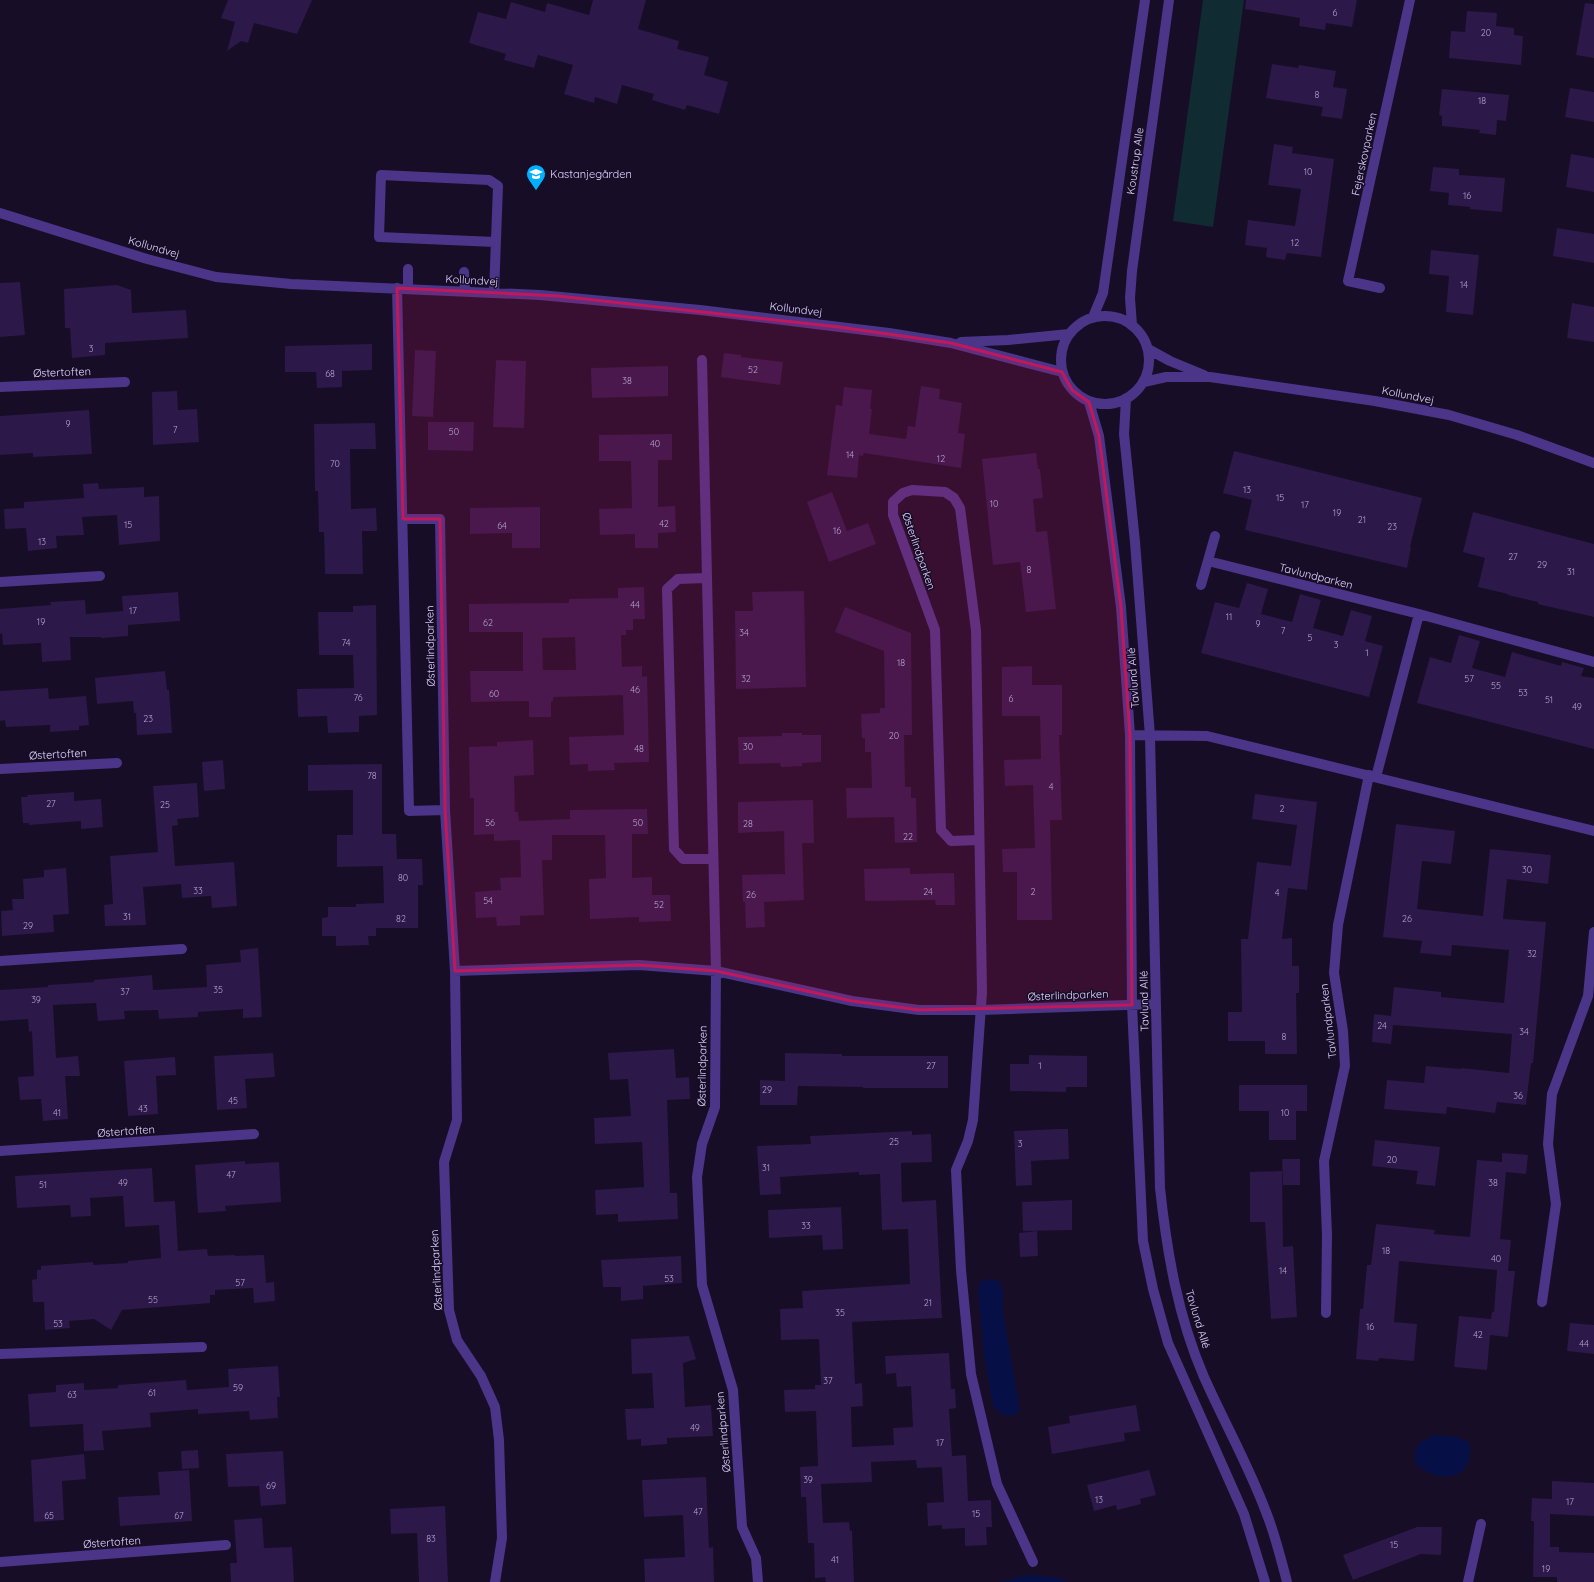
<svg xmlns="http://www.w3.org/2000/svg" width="1594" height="1582" font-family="Quicksand,sans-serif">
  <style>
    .green { fill: #102b31 }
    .water { fill: #071046 }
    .building { fill: #2c1849; fill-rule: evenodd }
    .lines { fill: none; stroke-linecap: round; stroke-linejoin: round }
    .minor { stroke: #4a3589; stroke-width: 10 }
    .marked { fill: #c2185b; fill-opacity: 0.2; stroke: #c2185b; stroke-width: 3; stroke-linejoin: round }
    .labels { text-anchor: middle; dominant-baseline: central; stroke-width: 3; stroke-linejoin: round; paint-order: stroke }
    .number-label { font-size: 9px; fill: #b4a4d2 }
    .street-label { font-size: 11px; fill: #e1d3ff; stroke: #170d27 }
    .poi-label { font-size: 11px; fill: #e1d3ff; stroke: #170d27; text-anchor: start }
  </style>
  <rect width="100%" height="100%" fill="#170d27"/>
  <path class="green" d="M1203,0H1244L1213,227L1173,221Z"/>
  <path class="water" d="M989,1279L999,1281L1003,1292V1313L1020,1410L1013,1416L1003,1415L993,1406L984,1355L978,1290L981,1281Z
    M1434,1435L1458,1437L1469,1443C1474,1469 1457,1482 1432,1474C1428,1473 1423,1469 1418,1467L1414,1456L1418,1444Z
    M1028,1575L1055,1577L1069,1582H999Z"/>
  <path class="building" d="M228,0H312L297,34L254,23L248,43L241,41L227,51L235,22L221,18Z
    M593,0H646L638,29L679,41L677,49L709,57L704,75L728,82L719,114L687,105L685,110L652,100L654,94L622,85L617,104L595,97L594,103L564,94L573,65L538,55L534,68L504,60L506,54L469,43L478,12L506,19L511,2L545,12L547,3L589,15Z
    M1246,0H1357L1352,27L1326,23L1325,30L1299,26L1300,18L1245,9Z
    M1585,3L1594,4V58L1576,55Z
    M1467,11L1497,13L1496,26L1514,28V35L1523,36L1521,65L1449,58L1451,31L1465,32Z
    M1272,64L1298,68L1299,65L1336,71L1333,87L1347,89L1342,119L1321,116L1323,107L1266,98Z
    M1570,88L1594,92V122L1565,117Z
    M1442,89L1509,95L1506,121L1497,120L1496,135L1479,133L1480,130L1442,126V116L1439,115Z
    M1274,144L1293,147L1292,153L1334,159L1321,257L1287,253L1285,260L1266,257L1267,248L1245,245L1248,220L1295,226L1301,189L1268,185Z
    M1571,154L1594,158V192L1566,187Z
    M1433,167L1459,169V175L1505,178L1502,212L1470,209V207L1448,205L1449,193L1430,191Z
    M1557,228L1594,234V263L1553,256Z
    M1431,250L1479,255L1473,315L1446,312L1449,276L1429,274Z
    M20,282L25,335L0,337V283Z
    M117,285L131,290L132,313L186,310L188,338L105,343V355L72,358L70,328H65L64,289Z
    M1572,303L1594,307V342L1567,338Z
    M372,344V370L342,371V387L317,388L316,372H285V346Z
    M415,350L436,351L433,417L412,416Z
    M724,353L741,355V357L783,362L780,385L721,377Z
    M496,360L526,361L524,428L493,427Z
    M668,366V396L592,398L591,368Z
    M921,386L940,389L939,399L962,403L958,433L965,434L961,468L864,453L863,456L859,455L857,478L827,475L836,405L842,406L844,387L872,390L870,409H872L869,434L906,439L908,426L915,427Z
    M177,391L178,410L197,409L199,442L153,445L152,392Z
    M89,410L92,454L33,457V453L0,455V416Z
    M428,422H474L473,451L428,450Z
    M375,423L376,449H350L351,509L376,508L377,531H362L363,574H325L324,532H319L318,491H315L314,424Z
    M672,434V460H658V507L675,506L676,532L658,533V548H635V534L600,535L599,509L632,508L631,461H599V435Z
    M1234,451L1422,498L1410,547H1411L1407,568L1245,530L1252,500L1223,493Z
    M1036,453L1038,469H1040L1043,498L1033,499L1036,532L1047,531L1056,609L1026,612L1020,562L993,565L982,459Z
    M98,483L99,489L144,487V497L159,496L160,541L119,545L117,515L82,517L84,535L56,536L57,548L28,551L26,528L5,529L4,509L24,508V502L84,498L83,484Z
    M832,492L847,531L868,523L876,544L829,562L807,502Z
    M540,507V548H512V533L470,534V508Z
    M1473,512L1594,544V617L1538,604V602L1508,595V594L1478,587L1485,558L1463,552Z
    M1247,583L1268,589L1261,614L1292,622L1300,594L1321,600L1313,628L1343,636L1351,610L1372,616L1365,641L1383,646L1369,697L1201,653L1215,602L1239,608Z
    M644,587L645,619H633V630H626V635H621L622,667L642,666V677L647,676L649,762L614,763L615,770L588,771V764L570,765L569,737L624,735L623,695L553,697V701H551V717H529V701L471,702L470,671H523V632H469V604L569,603V599L618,598V588ZM575,637L576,670H543L542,638Z
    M804,591L806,687L736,689L735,611H753L752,592Z
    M178,592L180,621L128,625V636L102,638L101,637H70L71,660L42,662L41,643L3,645L2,633L0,634V609L51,605L50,602L85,600L86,614L123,611L122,596Z
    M376,605L377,715L359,716V732L328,733L327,716L298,717L297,689L354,688L353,655H319L318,612H353V606Z
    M845,607L911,633L912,735H904L905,787H911V798H916L917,842L895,843L894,817L847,818L846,788H872L871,752H865V738H862L861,714L880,713V708H885L884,651L835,632Z
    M1459,635L1480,641L1472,668L1505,677L1512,652L1561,666L1562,662L1584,668L1581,676L1594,678V749L1417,703L1430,657L1451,663Z
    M1032,666V685H1062V735H1059L1062,820H1050L1052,920H1017V872H1003L1002,849L1035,848L1033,785L1005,786L1004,760L1041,759L1040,716H1002V667Z
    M165,671L167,690H169L172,733L137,735L136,713H134L133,701L97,704L95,678Z
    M48,688L49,699L86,696L89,725L79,726V730L50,732V725L6,727L5,720L0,721V691Z
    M782,733H802V735H821V762L802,763V766L781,767L780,763L739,764L738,737L782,736Z
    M533,740L534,775L514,776L515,812H518L519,821L570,819V810L647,809L648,834H632V878L652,877V895H670L671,921L639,922V917L590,919L589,879L606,878L605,835H552V860H542L544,915L520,916V925L497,926L496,917L476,918L475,892L501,890L500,878L521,877L520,840L494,841V834L474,835V798H470L469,747L497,746V742Z
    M223,760L225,789L204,791L202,762Z
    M382,764V834H396L397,859H422L423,885H418V928H376V936H368L369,945L336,946V936H322V918L328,917V907H356V904L384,903L383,866L337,867V835H353V790L308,791V765Z
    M197,783L199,817L177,819L178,825L172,826L175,866L234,862L237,906L212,908L211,896L182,898L181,884L143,887L146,925L105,926L104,905L113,904L110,856L158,852L153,786Z
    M74,792V801L101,799L103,827L81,829V821L29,825V823H23L21,797H28L27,795Z
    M1255,794L1317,802L1307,890L1288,888L1282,939L1292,938V966H1299V993H1296L1297,1054H1265V1041H1228V1012H1242L1241,939H1248L1257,862L1291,866L1297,825L1252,819Z
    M813,800L814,843H802L804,900L764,902L765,927L746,928L745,902H743L742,875L785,874L784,831L738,833V802Z
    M1396,824L1455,831L1451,864L1422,861L1417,909L1483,916L1490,849L1551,855L1548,884L1507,879L1503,919L1546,922L1533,1063H1531L1526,1105L1497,1102L1495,1113L1447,1107L1446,1114L1384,1109L1387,1080L1424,1083L1426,1066L1461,1069V1068L1509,1073L1512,1034L1393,1025L1391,1044L1372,1042L1374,1014L1391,1016L1394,987L1441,992V997L1504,1003L1509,950L1452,945L1451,956L1420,953L1422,941L1383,937Z
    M66,868L69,914L53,915L54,932L2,936L1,911L13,910L12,899H24L23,879L44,877V870Z
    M910,868V874L954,873L955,905H936L935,900L865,901L864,869Z
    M258,948L262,1017L243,1018V1009L198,1012V1017L159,1019L158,1010L124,1011L125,1019L98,1021L96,1003L53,1005L56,1058L78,1056L80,1076H65L68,1119L43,1121L41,1099L20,1100L18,1077L34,1076L32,1031L29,1032L28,1019L0,1021V990L48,987V985L94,982V980L152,975L153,990L207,987L206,965L241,962L240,950Z
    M674,1049L676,1078L689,1077L690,1099L667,1100L670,1193H677L678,1219L618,1222V1214L596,1215L595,1190L644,1187L642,1142L595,1144L594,1118L631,1116L628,1079L610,1080L608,1053Z
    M273,1053L275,1077L245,1079L247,1108L217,1110L214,1056Z
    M785,1053L842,1054V1056H948V1088H863V1087L798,1086L797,1105H760V1080L785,1081Z
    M1029,1055L1087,1056V1087H1066V1092L1010,1091V1064H1029Z
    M175,1057L176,1075L156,1076L158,1114L128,1116L124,1061Z
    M1239,1085H1307V1111H1296V1140H1269V1111H1239Z
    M1058,1129H1068L1069,1159L1031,1161L1032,1185L1016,1186L1014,1131Z
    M912,1131V1135L931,1134L932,1162L901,1163L902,1202L936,1200L942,1318L852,1322L855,1384L862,1383L863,1406L851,1407L852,1447L894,1445L893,1428L913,1427L911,1386L897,1387L896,1373L886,1374L885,1356L949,1353L951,1389H955L956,1408L949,1409L952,1456L966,1455L968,1501L991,1500L992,1527H986L987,1545L965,1546V1528L942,1529V1525L928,1526L927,1503L944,1502L942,1467L917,1468L916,1460L871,1462L872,1482L821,1484L823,1523L849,1522L850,1531H852L854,1582H826L825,1577L815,1578L814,1543H808L806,1497H801L800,1467L818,1466L816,1411L785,1412L784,1390L815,1389V1385H821L819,1339L781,1340L780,1309L803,1308L802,1291L910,1284L908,1229L882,1230L880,1174L859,1175V1172L780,1177L781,1194L760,1195L757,1146L811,1144L810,1136Z
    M1375,1140L1440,1147L1435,1186L1416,1184L1418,1171L1372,1166Z
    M1502,1153L1528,1155L1526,1174L1506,1172L1500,1239L1511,1240L1508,1271H1515L1512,1299L1508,1337L1490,1335L1487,1370L1454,1367L1459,1316L1491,1319L1492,1312H1494L1497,1270L1399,1261L1394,1322L1417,1324L1414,1361L1379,1358L1378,1361L1356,1359L1360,1309H1363L1367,1265H1371L1376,1224L1435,1230L1434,1234L1470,1237L1477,1160L1502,1162Z
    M1282,1159H1300V1185H1283Z
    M245,1161V1164L279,1162L281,1202L225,1206L226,1211L198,1213L195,1165Z
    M152,1168L154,1202L175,1201L178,1251L207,1249L208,1256L235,1255V1256L264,1255L266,1283L274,1282L275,1301L254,1303L253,1288L215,1290V1295H210V1303L122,1310L111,1330L94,1319L69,1321L70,1328L45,1330L44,1302H33L32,1280L37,1279V1270H41V1266L93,1262V1265L128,1263V1261L161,1258L159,1225L125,1227L123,1196L90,1198L91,1216L71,1217L70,1205L17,1208L15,1176Z
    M1282,1171L1283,1247L1293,1246L1297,1317L1271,1319L1265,1222H1250V1172Z
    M1072,1200V1230L1023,1231L1022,1202Z
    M841,1207L843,1249L823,1250L822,1235L769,1238L768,1210Z
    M1037,1231L1038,1256L1020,1257L1019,1233Z
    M681,1256L682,1283L643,1286V1299L621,1301V1287H603L601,1260Z
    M1570,1323L1594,1325V1354L1567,1351Z
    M689,1336L696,1359L683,1363L685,1407L711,1405L713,1436L667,1438V1444L641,1446V1439L627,1440L625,1409L654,1408L652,1373L632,1374L631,1339Z
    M278,1366L280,1397H277L278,1418L250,1420L249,1411L198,1414V1409L150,1413L151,1427L102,1431L104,1450L84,1451L83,1424L30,1427L28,1394L56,1392V1385L84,1383V1390L118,1388V1385L186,1380L187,1390L229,1387L228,1369Z
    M1136,1405L1140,1431L1124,1433L1125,1441L1052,1454L1048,1427L1070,1423L1069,1416Z
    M198,1450L199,1468L182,1469L181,1451Z
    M283,1451L286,1504L261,1506L259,1486L228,1487L226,1454Z
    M84,1454L86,1479L62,1481L64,1520L34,1522L31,1460Z
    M189,1470L192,1521L120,1526L118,1497L160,1495L158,1472Z
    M1149,1470L1156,1495L1140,1499L1141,1504L1117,1510L1116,1505L1094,1511L1087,1485Z
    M706,1477L709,1548L713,1547L714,1582H645L644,1559L685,1557L683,1515L644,1517L642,1480Z
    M1552,1481L1594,1483V1516L1550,1514V1547H1559V1552L1594,1553V1582H1557V1577H1533L1534,1521H1531L1532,1498L1552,1499Z
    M445,1506L448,1582H419L417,1533L391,1534L390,1509Z
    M262,1518L264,1548L292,1547L294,1582H231L230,1563H237L234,1520Z
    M1417,1527H1442L1441,1555L1421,1554L1353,1580L1343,1555Z"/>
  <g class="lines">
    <path class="minor" d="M0,213L147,259L216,277L291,284L540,295L700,310L889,333L951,343L1062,372
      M464,272L465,291
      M397,288L409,811L445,810
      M1380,288L1348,281L1410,0
      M408,289V269
      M494,293L498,186L489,180L381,175L379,237L495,242
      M1061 360a44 44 0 1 1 88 0a44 44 0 1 1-88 0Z
      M1093,317L1103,293L1145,0
      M1132,325L1130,298L1132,271L1169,0
      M961,342L1008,340L1069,334
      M1148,349L1170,361L1204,375
      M702,360L716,971L715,1107L702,1144L697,1177L702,1285L733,1390L742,1527L756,1558L758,1582
      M1144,382L1166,377H1210L1375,401L1449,415L1517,435L1594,463
      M0,387L125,382
      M1126,399L1124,434L1135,542L1150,736L1160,1188C1167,1253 1178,1317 1204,1377C1224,1422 1249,1466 1266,1512C1275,1534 1281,1559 1287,1582
      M1089,402L1099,436L1121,607L1130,735L1132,1005L1143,1241L1153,1289L1168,1343L1244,1514L1265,1582
      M403,519H440L445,810L455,971L639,965L716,971L852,1001L919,1010H981L1156,1004
      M1208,561L1419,614L1594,662
      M706,578L678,579L667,589L674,849L683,859H713
      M0,582L100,576
      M1201,585L1215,536
      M1130,735L1207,736L1594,831
      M0,769L117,763
      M1376,777L1419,614
      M979,840L951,841L941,830L935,630L893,515V502L903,493L912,490L945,492L954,498L960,508L976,630L982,992L973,1120L968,1141L956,1170L961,1270L971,1374L997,1484L1033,1562
      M0,961L182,949
      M455,971L457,1120L444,1162L449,1310L457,1340L481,1376L495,1407L499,1440L502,1538L495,1582
      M0,1151L254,1134
      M1542,1302L1556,1204L1548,1144L1552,1094L1588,996L1594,932
      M1326,1313L1327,1235L1324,1161L1345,1066L1343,1031L1334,973L1338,925L1369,775
      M0,1354L202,1347
      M0,1562L226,1545
      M1468,1582L1481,1524"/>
  </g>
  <path class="marked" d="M397,288L558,296L839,327L951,343L1062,372L1072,390L1089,402L1099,436L1121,607L1130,735L1132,1005L919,1010L852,1001L716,971L639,965L455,971L445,810L440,519H403Z"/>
  <defs>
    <symbol id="school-pin" viewBox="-11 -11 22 30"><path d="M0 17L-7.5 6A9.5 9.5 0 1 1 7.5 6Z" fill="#00affe" stroke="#170d27"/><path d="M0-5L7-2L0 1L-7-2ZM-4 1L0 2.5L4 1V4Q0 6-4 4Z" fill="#fff"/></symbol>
  </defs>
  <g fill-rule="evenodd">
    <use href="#school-pin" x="525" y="163" width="22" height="30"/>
  </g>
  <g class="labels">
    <g class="number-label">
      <text x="1335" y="12">6</text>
      <text x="1486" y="32">20</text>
      <text x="1317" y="94">8</text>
      <text x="1482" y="100">18</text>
      <text x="1308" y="171">10</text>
      <text x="1467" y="195">16</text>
      <text x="1295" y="242">12</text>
      <text x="1464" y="284">14</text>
      <text x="91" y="348">3</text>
      <text x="753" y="369">52</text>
      <text x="330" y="373">68</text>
      <text x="627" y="380">38</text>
      <text x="68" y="423">9</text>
      <text x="175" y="429">7</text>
      <text x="454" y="431">50</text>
      <text x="655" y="443">40</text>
      <text x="850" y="454">14</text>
      <text x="941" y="458">12</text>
      <text x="335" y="463">70</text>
      <text x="1247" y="489">13</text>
      <text x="1280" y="497">15</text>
      <text x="994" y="503">10</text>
      <text x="1305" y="504">17</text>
      <text x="1337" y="512">19</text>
      <text x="1362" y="519">21</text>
      <text x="664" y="523">42</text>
      <text x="128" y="524">15</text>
      <text x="502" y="525">64</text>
      <text x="1392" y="526">23</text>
      <text x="837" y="530">16</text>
      <text x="42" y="541">13</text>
      <text x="1513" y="556">27</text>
      <text x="1542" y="564">29</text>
      <text x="1029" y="569">8</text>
      <text x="1571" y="571">31</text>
      <text x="635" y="604">44</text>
      <text x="133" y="610">17</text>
      <text x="1229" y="616">11</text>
      <text x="41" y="621">19</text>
      <text x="488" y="622">62</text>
      <text x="1258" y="623">9</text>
      <text x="1283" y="630">7</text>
      <text x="744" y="632">34</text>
      <text x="1310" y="637">5</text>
      <text x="346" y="642">74</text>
      <text x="1336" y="644">3</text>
      <text x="1367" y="652">1</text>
      <text x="901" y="662">18</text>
      <text x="746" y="678">32</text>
      <text x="1469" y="678">57</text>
      <text x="1496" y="685">55</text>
      <text x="635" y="689">46</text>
      <text x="1523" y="692">53</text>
      <text x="494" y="693">60</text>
      <text x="358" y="697">76</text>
      <text x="1011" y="698">6</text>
      <text x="1549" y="699">51</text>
      <text x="1577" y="706">49</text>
      <text x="148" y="718">23</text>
      <text x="894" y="735">20</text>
      <text x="748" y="746">30</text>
      <text x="639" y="748">48</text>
      <text x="372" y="775">78</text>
      <text x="1051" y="786">4</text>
      <text x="51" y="803">27</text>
      <text x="165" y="804">25</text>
      <text x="1282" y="808">2</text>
      <text x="490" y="822">56</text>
      <text x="638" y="822">50</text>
      <text x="748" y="823">28</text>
      <text x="908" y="836">22</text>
      <text x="1527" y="869">30</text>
      <text x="403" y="877">80</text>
      <text x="198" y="890">33</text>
      <text x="928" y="891">24</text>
      <text x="1033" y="891">2</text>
      <text x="1277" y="892">4</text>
      <text x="751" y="894">26</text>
      <text x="488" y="900">54</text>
      <text x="659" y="904">52</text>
      <text x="127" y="916">31</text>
      <text x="401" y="918">82</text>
      <text x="1407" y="918">26</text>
      <text x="28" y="925">29</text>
      <text x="1532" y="953">32</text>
      <text x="218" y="989">35</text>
      <text x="125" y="991">37</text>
      <text x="36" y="999">39</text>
      <text x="1382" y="1025">24</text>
      <text x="1524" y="1031">34</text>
      <text x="1284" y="1036">8</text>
      <text x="931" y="1065">27</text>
      <text x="1040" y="1065">1</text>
      <text x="767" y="1089">29</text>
      <text x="1518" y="1095">36</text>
      <text x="233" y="1100">45</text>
      <text x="143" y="1108">43</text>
      <text x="57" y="1112">41</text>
      <text x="1285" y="1112">10</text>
      <text x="894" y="1141">25</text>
      <text x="1020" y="1143">3</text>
      <text x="1392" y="1159">20</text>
      <text x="766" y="1167">31</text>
      <text x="231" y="1174">47</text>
      <text x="123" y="1182">49</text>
      <text x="1493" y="1182">38</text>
      <text x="43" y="1184">51</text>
      <text x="806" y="1225">33</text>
      <text x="1386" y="1250">18</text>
      <text x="1496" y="1258">40</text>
      <text x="1283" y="1270">14</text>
      <text x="669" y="1278">53</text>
      <text x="240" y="1282">57</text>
      <text x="153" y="1299">55</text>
      <text x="928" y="1302">21</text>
      <text x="840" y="1312">35</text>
      <text x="58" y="1323">53</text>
      <text x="1370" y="1326">16</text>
      <text x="1478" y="1334">42</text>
      <text x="1584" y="1343">44</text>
      <text x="828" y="1380">37</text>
      <text x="238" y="1387">59</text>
      <text x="152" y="1392">61</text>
      <text x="72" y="1394">63</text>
      <text x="695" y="1427">49</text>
      <text x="940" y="1442">17</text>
      <text x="808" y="1479">39</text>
      <text x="271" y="1485">69</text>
      <text x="1099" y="1499">13</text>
      <text x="1570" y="1501">17</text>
      <text x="698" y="1511">47</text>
      <text x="976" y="1513">15</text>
      <text x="49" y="1515">65</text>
      <text x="179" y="1515">67</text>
      <text x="431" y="1538">83</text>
      <text x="1394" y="1544">15</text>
      <text x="835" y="1559">41</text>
      <text x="1546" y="1568">19</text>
    </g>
    <g class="street-label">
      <text transform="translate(1364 154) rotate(-78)">Fejerskovparken</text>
      <text transform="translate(1135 161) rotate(-82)">Koustrup Alle</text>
      <text transform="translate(154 247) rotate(16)">Kollundvej</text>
      <text transform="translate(472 280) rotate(3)">Kollundvej</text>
      <text transform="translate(796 309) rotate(7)">Kollundvej</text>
      <text transform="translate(62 372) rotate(-2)">Østertoften</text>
      <text transform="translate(1408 395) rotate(11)">Kollundvej</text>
      <text transform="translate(919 551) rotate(71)">Østerlindparken</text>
      <text transform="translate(1316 576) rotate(14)">Tavlundparken</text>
      <text transform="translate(430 646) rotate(-91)">Østerlindparken</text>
      <text transform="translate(1133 678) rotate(-94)">Tavlund Allé</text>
      <text transform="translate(58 754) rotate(-3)">Østertoften</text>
      <text transform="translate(1068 995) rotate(-2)">Østerlindparken</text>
      <text transform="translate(1144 1001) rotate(-91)">Tavlund Allé</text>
      <text transform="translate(1328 1021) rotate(-97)">Tavlundparken</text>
      <text transform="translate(702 1066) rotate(-89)">Østerlindparken</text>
      <text transform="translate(126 1131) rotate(-4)">Østertoften</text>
      <text transform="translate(436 1270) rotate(-93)">Østerlindparken</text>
      <text transform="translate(1198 1319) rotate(73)">Tavlund Allé</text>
      <text transform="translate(723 1432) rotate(-95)">Østerlindparken</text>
      <text transform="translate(112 1542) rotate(-4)">Østertoften</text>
    </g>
    <g class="poi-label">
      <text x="550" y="174">Kastanjegården</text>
    </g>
  </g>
</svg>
